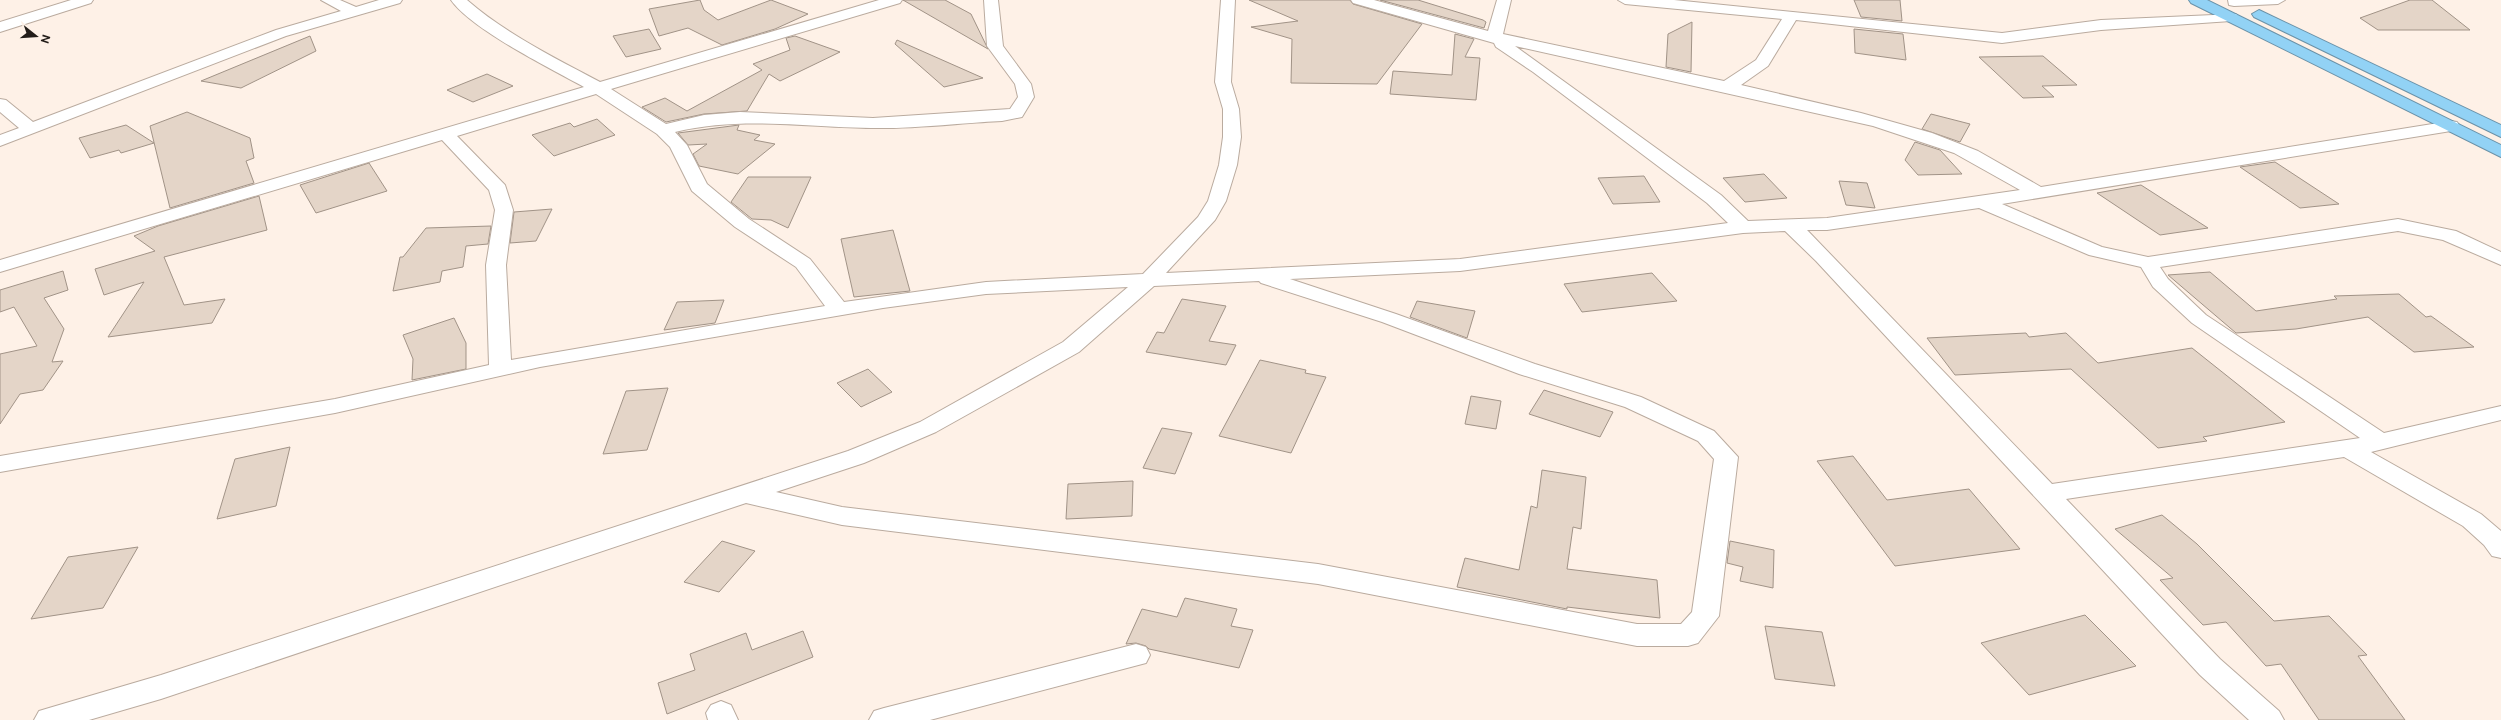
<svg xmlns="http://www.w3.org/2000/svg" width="2501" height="720" font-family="'Public Sans',sans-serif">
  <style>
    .building { fill: #e4d5c8; stroke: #a19387 }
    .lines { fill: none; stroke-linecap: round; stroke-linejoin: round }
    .minor-casing { stroke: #baab9f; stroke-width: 2 }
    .highway-casing { stroke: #6b92a8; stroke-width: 2 }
    .minor { fill: #fff; fill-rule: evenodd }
    .highway { fill: #92d2f5; fill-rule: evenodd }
  </style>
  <rect width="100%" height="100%" fill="#fef1e7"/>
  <path class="building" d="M700,0L704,10L718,20L771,0L808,14L775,29L722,45L688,28L659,36L649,9Z
    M903,0H945L971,14L988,49Z
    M1249,0H1350L1353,4L1422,24L1377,84L1291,83L1292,39L1251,27L1298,21Z
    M1380,0H1418L1483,20L1486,22L1484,28Z
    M1854,0H1900L1902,21L1861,17Z
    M2410,0H2432L2470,30H2378L2360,18Z
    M1692,22L1691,72L1666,67L1668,34Z
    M649,29L661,49L626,57L613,36Z
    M1854,29L1903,34L1906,60L1855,53Z
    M1455,34L1474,39L1465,57L1480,58L1476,100L1390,94L1393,71L1452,75Z
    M310,36L316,51L241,88L201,81Z
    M795,36L840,52L780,81L769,74L747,111L704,114L666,122L642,107L665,98L687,111L762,70L753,64L790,50L786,38Z
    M897,40L983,78L944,87L895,44Z
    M2043,56L2077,85L2042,86L2054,97L2023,98L1979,57Z
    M487,74L513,86L473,102L447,90Z
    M187,112L250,138L254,158L246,161L254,183L170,208L150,126Z
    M1931,114L1970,124L1960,142L1922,129Z
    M597,119L615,135L554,156L532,135L570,123L574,127Z
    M126,125L154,143L121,153L119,150L90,158L79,138Z
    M739,125L737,130L760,135L754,140L775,144L738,174L699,166L693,154L707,144L688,145L678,133Z
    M1915,142L1940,150L1962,174L1918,175L1905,160Z
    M2275,162L2339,204L2300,208L2240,167Z
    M369,163L387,191L316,213L300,185Z
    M1764,174L1787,198L1745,202L1723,178Z
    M1644,176L1660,202L1613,204L1598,178Z
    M748,177H811L788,228L771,220L752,219L731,202Z
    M1839,181L1867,183L1875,208L1846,205Z
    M2141,185L2208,228L2160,235L2097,193Z
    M259,196L267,230L164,257L184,305L225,299L212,323L108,337L144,282L104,295L95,269L155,251L134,236L158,226Z
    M552,209L536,241L510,243L514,212Z
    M491,226L488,244L466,246L463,267L442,271L440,282L393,291L400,257H403L426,228Z
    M893,230L910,291L854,297L841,239Z
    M63,271L68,290L44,298L64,329L52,362L63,361L43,390L20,394L0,424V354L37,346L14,307L0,312V290Z
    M2210,272L2256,311L2337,299L2334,296L2399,294L2426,317L2431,316L2474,347L2414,352L2368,317L2296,329L2236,333L2168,275Z
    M1652,273L1677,301L1582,312L1564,284Z
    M1182,299L1226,306L1209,341L1236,345L1226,365L1146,352L1157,332L1164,333Z
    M724,300L715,323L664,330L677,302Z
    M1417,301L1475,311L1467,338L1410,317Z
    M454,318L466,343V369L412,380L413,359L403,335Z
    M2026,333L2029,337L2066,333L2098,363L2192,348L2285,422L2203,437L2207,441L2158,448L2071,369L1955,375L1927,338Z
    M1260,360L1306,370L1305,373L1326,377L1291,453L1219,436Z
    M868,369L892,392L861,407L837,383Z
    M668,388L647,450L603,454L626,391Z
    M1544,390L1613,412L1600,437L1529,414Z
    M1471,396L1501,401L1496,429L1465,424Z
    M1162,428L1192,433L1175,474L1143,468Z
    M290,447L276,506L217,519L235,459Z
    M1853,456L1887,500L1969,489L2020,549L1895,566L1817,461Z
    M1542,470L1586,477L1581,529L1573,527L1567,569L1657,580L1660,618L1567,607V609L1457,587L1465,558L1519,570L1531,506L1537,508Z
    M1133,481L1132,516L1066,519L1068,484Z
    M2162,515L2197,544L2274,621L2329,616L2367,655L2358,656L2405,720H2319L2281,664L2266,666L2226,622L2203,625L2160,580L2173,578L2115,529Z
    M722,541L755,551L719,592L684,582Z
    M1730,541L1774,550L1773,588L1740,581L1743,567L1727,563Z
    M138,547L103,608L31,619L68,557Z
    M1185,598L1237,609L1231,626L1253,630L1239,668L1149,649L1146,646L1136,643L1126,644L1142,609L1177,617Z
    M2085,615L2136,666L2029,695L1981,643Z
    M1765,626L1822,632L1835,686L1775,679Z
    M803,631L813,657L667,714L658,683L695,670L690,654L746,633L752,650Z"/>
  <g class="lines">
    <defs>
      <path id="minor" d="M71,0H93L91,3L0,32V22Z
        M321,0H340L356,7L379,0H402L400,3L286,36L0,146V135L19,128L0,112V99L6,100L33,122L276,30L341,11Z
        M451,0H467C506,34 555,58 600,82L879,0H902L900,3L611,89L666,124L704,115L740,112L873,118L1010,109L1018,97L1015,84L987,46L984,0H998L1003,46L1031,84L1034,97L1022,117L1002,121C959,123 915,129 871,128C805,127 740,116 675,132L687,145L707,184L749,219L810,259L844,302L986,282L1143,274L1198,217L1208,201L1219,165L1223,137V109L1215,82L1221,0H1235L1231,82L1239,109L1241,137L1237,165L1226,201L1215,220L1166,273L1460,259L1728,223L1707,203L1533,72L1496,47L1494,43L1353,3L1351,0H1374L1488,31L1497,0H1511L1503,34L1724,81L1756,60L1782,19L1625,4L1618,0H1674L2002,33L2101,20L2236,14L2238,17L2231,21L2101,30L2002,43L1796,20L1768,66L1741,85L1861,113L1932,133L1978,151L2041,187L2451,121L2457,122L2460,126L2457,130L2451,131L2002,204L2102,247L2148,257L2398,219L2456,231L2501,252V265L2443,240L2398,231L2160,267L2168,279L2206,315L2384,433L2501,406V420L2371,452L2481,514L2501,531V558L2492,556L2484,545L2463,526L2344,457L2066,499L2220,659L2279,711L2284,720H2249L2200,675L1816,261L1785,231L1743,233L1460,271L1290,279L1396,314L1535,364L1641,397L1714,431L1738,457L1719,616L1698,643L1688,646H1637L1318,584L842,525L746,503L161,699L89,720H34L39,711L49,708L161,675L848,451L920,422L1063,342L1128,287L986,294L883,308L540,367L335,413L0,472V456L335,399L489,365L486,265L495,210L489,190L442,140L0,272V260L584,87C551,69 471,29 451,0ZM1515,46L1873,126L1954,153L2020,190L1827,218L1748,221L1721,195ZM596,94L657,134L670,147L692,191L735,227L796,267L825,306L511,360L506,265L513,210L505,185L457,136ZM1979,208L2089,255L2141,267L2153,287L2192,323L2360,438L2052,484L1807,230H1827ZM1259,281L1261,283L1382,322L1519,374L1625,407L1698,441L1714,459L1692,612L1681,624H1637L1318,564L842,507L776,492L864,463L936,432L1079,352L1154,286Z
        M2228,0H2285L2278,4L2234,6L2229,5Z
        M1136,644L1146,647L1150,655L1146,663L930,720H869L874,711L884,708Z
        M721,701L731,705L738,720H708L706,713L711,705Z"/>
      <path id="highway" d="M2189,0H2207L2501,145V157L2191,3Z
        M2259,10L2501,125V137L2254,17L2252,14Z"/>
    </defs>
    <use href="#minor" class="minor-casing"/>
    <use href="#highway" class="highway-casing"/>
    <use href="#minor" class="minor"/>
    <use href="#highway" class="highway"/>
  </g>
  <g transform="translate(36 36) rotate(107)" stroke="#fef1e7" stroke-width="3" paint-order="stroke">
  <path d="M0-3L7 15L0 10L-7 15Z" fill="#221c18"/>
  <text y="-6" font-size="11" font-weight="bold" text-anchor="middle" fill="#221c18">N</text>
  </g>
</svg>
